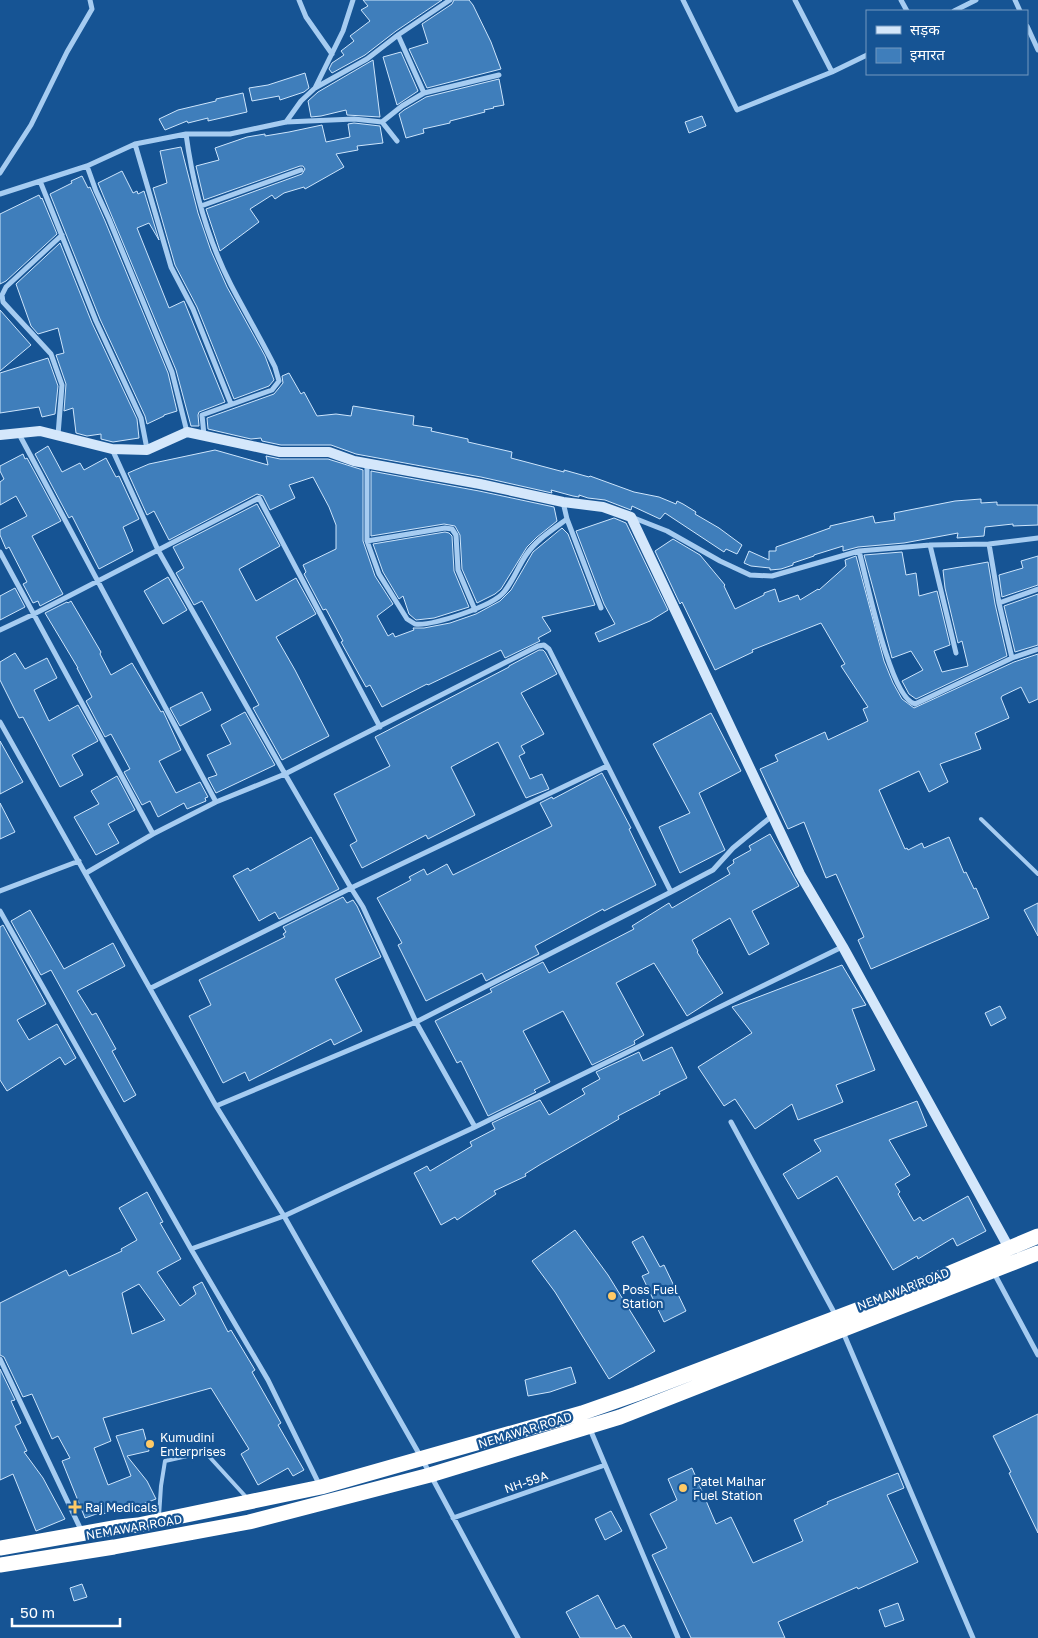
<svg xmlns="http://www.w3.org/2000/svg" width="1038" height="1638" font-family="'Golos Text','Noto Sans Devanagari',sans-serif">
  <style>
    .building { fill: #3f7ebb; stroke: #cde5fc; fill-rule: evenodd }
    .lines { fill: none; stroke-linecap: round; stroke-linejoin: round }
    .lane { stroke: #a6ccf1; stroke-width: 4 }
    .street { stroke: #a6ccf1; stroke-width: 5 }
    .secondary { stroke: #d4e7fb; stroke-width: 10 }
    .highway { stroke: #fff; stroke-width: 15 }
    .poi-dot { fill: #ffca66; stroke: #165494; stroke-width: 2 }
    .labels { text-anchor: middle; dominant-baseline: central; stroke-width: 4.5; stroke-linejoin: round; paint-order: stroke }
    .poi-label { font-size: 12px; fill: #fff; stroke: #165494; text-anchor: start }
    .street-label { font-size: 12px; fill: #fff; stroke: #165494 }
  </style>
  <rect width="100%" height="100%" fill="#165494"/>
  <path class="building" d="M363,0H442L396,31L365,55L332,73L329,69L332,63L344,55L341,51L354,41L350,36L370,21L361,10L368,6Z
    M454,0H469L473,5L491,42L501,69L427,88L409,49L428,43L422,24L452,4Z
    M401,52L418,91L397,105L383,57Z
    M373,60L380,117L347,115L346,110L321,116L311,117L308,101L318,92Z
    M305,73L309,88L304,92L280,100L279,96L252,101L249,88L268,85Z
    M499,79L504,105L493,107L494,108L484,110L485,112L450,121V123L423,129L424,133L406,138L399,114L404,110L426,97Z
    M243,93L247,112L208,121V118L188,123L187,121L165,130L159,119L178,110L216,101V99Z
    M702,116L706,126L689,133L685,122Z
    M354,123L380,126L383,143L357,146L358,150L336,154L344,167L305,189L304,187L284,193L275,199L272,195L250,209L259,222L220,251L206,209L302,174L305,169L303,166H300L204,200L196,166L219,160L215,148L247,137L265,134V136L289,132L322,125L326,142L350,137L348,124Z
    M181,147L198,213L211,251L227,287L265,356L274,380L269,386L234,399L197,307L175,265L153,188L167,183L160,151Z
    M122,171L133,193L137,191L138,194L144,191L159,240L149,223L137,228L169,308L184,301L225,402L199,412L198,415L199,426H191L176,370L98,183Z
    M82,176L88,188L90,187L105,221L168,373L177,411L164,415V416L147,424L145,416L100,319L50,194L72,183L71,181Z
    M39,195L41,199L42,198L57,234L6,281L0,284V214Z
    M60,243L92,323L137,419L139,438L113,442L101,439V434L87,436L76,433L73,408L64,411L66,384L56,355L64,353L58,328L38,334L31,326L16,284Z
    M0,310L31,345L0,371Z
    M48,358L58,386L55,414L42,417L39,407L0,413V373Z
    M289,373L301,394L304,392L317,416L336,414L351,416L353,406L414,416L413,425L432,428L431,431L468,439V442L512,452L511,458L564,472V470L589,477L590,476L634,492L659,497L676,504L677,501L683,504L696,512L695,514L719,528L742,545L737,554L726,549L724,552L665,513L660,519L632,506L631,510L605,500L588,498L579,495V497L573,496L551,490L552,493L481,477L356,454L331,445H281L262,441L261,438L251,439L208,429L207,418L274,394L283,383L282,376Z
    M48,446L62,472L80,463L84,470L106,458L116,477L119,476L139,519L123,527L133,551L99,569L72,516L69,518L35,454Z
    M215,450L268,465L266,456L280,459H328L363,470V541L375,576L393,604L377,616L388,636L393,633L395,637L414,630L413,628H424L450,623L476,614L500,601L511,590L533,552L562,528L568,534L595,605L542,617L551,631L538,638L540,641L505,658L501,650L428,685L427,684L382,707L370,685L366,687L341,642L343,641L326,609L323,610L304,574L306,572L303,565L336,549V525L329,507L313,477L289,485L295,498L270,510L263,496L257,494L169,540L154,511L147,515L128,473L149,464Z
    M23,454L25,459L27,458L61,521L32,536L63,594L40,606L38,601L33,603L23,584L27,582L9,547L6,549L0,535V530L27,516L16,496L0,505V482L4,479L0,471V466Z
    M371,471L479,491L554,507L557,521L537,537L527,547L501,589L495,594L477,603L462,569L460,535L455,526L444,524L371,536Z
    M981,499V503L997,502V505H1038V525L1013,526V524L985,527L984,536L957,538L958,533L904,543L858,547L843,551V546L814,555V556L793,563V565L781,569L770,570V568L751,566L744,563L749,551L769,560V551H776V547L802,538L830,528V526L873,516L875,523L895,520L894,513L955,501Z
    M257,504L280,546L239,569L256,601L296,578L316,614L276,637L295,670L329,736L282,760L253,708L259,705L202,601L194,605L176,573L184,568L173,547Z
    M614,518L626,523L668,610L650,621L599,642L595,633L615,624L604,604L576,531Z
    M445,532L449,533L452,536L454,571L469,607L434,618L416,620L409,614L403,596L399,599L383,572L373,544Z
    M673,539L700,555L725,585L724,586L735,609L764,595V593L775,589L779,602L798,595L800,600L818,589L819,590L846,566L845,560L856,556L884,661L893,683L902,699L914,708L1014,662L1038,654V699L1029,703L1021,687L1002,696L1001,698L1009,718L975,733L981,749L940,764L948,782L929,792L919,771L879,790L905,849L907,848L908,850L922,843L924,848L949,837L964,873L966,872L974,889L976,888L989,918L871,969L858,940L864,937L836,874L826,878L804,822L788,829L760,769L778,761L775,755L825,732L828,740L868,721L863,709L868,707L841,666L845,664L821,623L752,650L753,652L715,670L682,602L680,604L655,551Z
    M902,552L906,575L916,573L919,596L937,591L950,645L934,651L942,672L968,666L962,641L958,643L945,588L943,570L988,562L995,604L1007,656L916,699L909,694L902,681L923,670L911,651L892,658L864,555Z
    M1038,556V585L1002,597L999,575L1023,568L1021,561Z
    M168,577L187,610L163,624L144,591Z
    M15,588L25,607L0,620V596Z
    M1038,594V645L1015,652L1004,606Z
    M71,601L101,652L100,654L111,675L132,663L161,712L163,711L181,750L159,761L176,793L200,782L208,797L205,798L206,801L187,809L184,803L158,817L150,801L142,805L124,772L130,769L111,734L105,737L86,701L92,697L77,668H78L45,613L67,602L68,603Z
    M539,650H543L545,652L557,674L521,693L544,734L521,746L525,753L519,756L530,779L542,774L549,789L526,798L498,742L451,767L475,815L428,839L426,835L362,868L350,845L357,841L334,794L390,766L375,737L509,667V666Z
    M15,653L25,669L47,658L57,678L34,690L49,721L78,705L98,741L72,755L83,775L60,787L23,717L19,718L0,680V662Z
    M202,692L211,710L180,726L170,708Z
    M245,712L275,765L216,793L208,778L217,775L207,755L231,744L221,725Z
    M711,713L741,771L699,793L725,850L680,873L659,827L690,813L653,744Z
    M0,741L23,782L0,794Z
    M602,773L631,828L629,829L656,885L604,911L603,909L535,946L539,954L486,981L482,973L426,1001L398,945L402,943L377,898L411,880L409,877L424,869L427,875L447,864L453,875L552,826L540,803L552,797L553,799Z
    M117,776L135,810L108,824L119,843L96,855L74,817L99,804L91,791Z
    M0,803L15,832L0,839Z
    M770,834L799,886L752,911L769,944L749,955L730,918L692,940L698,951L697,952L723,993L687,1016L654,963L616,983L644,1035L634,1041L635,1044L592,1065L563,1011L523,1031L550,1082L534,1090L536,1092L488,1116L461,1061L457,1063L435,1021L492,992L490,989L543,962L549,973L634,929L632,926L669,903L672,908L730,874L727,868L734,863L733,860L751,850L749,846Z
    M311,837L339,889L279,919L275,912L259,921L233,876L248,868L250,871Z
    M343,897L347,903L353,900L357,906L381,957L335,979L362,1031L334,1045L331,1039L249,1081L245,1072L223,1083L189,1016L211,1005L199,980L285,937L283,934L286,932L283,927Z
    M1038,903V936L1024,910Z
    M30,910L64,969L113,943L125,966L77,991L92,1015L96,1013L116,1049L112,1051L136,1095L124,1102L51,970L41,975L11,921Z
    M3,925L46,1004L17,1020L29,1040L57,1024L76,1058L65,1065L60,1057L7,1091L0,1080V927Z
    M842,965L866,1005L852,1009L875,1070L836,1085L843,1102L798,1120L792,1104L755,1129L735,1099L724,1106L698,1067L752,1033L732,1007Z
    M1000,1006L1006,1018L991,1026L985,1013Z
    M672,1047L687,1078L659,1092L660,1094L618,1116L619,1119L541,1164L525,1174L526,1176L494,1191L496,1194L457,1220L455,1217L441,1225L414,1173L427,1166L430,1171L472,1146L470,1142L495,1129L492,1123L540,1100L549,1115L585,1094L582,1089L600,1079L596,1072L639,1052L643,1061Z
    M917,1101L927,1126L889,1140L910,1175L895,1184L900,1192L898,1194L914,1221L920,1217L923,1221L968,1196L986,1231L957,1246L953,1238L918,1259L917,1256L893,1270L837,1176L798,1199L783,1174L821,1151L814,1140Z
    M147,1192L163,1222L160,1223L181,1259L157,1272L180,1306L196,1294L193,1287L202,1282L228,1332L231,1330L255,1370L252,1372L281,1423L278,1425L304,1470L293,1476L288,1468L258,1485L241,1454L249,1449L211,1388L103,1418L111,1441L94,1448L108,1485L131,1476L116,1436L143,1429L149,1451L127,1456L147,1481L156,1499L122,1512L120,1507L103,1514L102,1512L85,1518L62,1461L70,1458L58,1436L52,1439L32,1394L23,1397L4,1357L0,1355V1303L66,1270L69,1276L122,1251L121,1249L137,1240L119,1208ZM139,1284L165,1320L132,1334L122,1293Z
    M575,1230L608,1275L655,1351L609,1379L555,1292L532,1261Z
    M643,1236L660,1267L664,1265L686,1311L664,1322L642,1276L649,1273L632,1242Z
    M571,1367L576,1383L550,1392L528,1396L525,1380Z
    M0,1369L15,1400L11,1401L21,1423L15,1426L27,1451L24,1452L43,1478L65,1519L36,1531L13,1474L0,1480Z
    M1038,1414V1533L1009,1473L1011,1472L993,1436Z
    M692,1468L716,1524L731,1517L753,1563L803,1541L794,1520L828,1504L827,1502L898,1473L904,1488L887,1495L918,1562L858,1589L857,1587L778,1622L785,1638H691L652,1555L667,1548L650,1514L677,1500L668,1479Z
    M611,1511L622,1531L605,1540L595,1519Z
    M82,1584L87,1597L74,1601L70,1588Z
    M598,1595L616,1629L624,1625L632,1638H580L566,1612Z
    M898,1603L904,1620L885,1627L879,1610Z"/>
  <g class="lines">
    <path class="lane" d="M981,819L1038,874
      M159,1516L161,1486L165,1461L205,1452L247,1498"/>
    <path class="street" d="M299,0L306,17L332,54
      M683,0L737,110L832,72L867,55
      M795,0L832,72
      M901,0L907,11
      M1015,0L1020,11
      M954,11L976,0
      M1027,26L1038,50
      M398,35L424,93
      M315,88L343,31L353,0
      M286,122L301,101L315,88L367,59L398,35L450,0
      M382,122L402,106L424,93L499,75
      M186,134C193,186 207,238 231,285C245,312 261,339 275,367L279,381L272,390L202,415L204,435
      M135,144L171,267L193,309L231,404
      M87,166L96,191L109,219L172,372L187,432
      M0,173L31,125L67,52L92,9L90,0
      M40,181L96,321L141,418L147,449
      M0,194L87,166L135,144L186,134H230L286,122L354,119L382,122L397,141
      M201,206L301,170
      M19,434L216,802
      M58,435L62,385L51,354L3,302L2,295L6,287L62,235
      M367,463V541L379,574L407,619L415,624C433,626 493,606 504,592C513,581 518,567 526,555C536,540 552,530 567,519L563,502
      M634,518L667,531L720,561L750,575L772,576L859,551L930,545L989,544L1038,538
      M567,519L601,608
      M367,541L445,528L452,529L456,535L458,570L475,610
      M989,544L999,603
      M930,545L956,653
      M859,551C866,576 890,699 915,704L1012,658L1038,649
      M0,552L153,834
      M0,630L34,614L259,498L380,727
      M1012,658L999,603L1038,589
      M0,722L216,1106L284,1216L422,1459L518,1638
      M86,873L153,834L216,802L285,774L158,550L112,449
      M0,891L79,861
      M0,911L191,1249L284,1216L475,1127L842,947
      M151,988L351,888L607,766
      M216,1106L416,1022L671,892L713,870L733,848L772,816
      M731,1122L836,1316
      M475,1127L416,1022L363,907L351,888L285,774L538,646L544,645L549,649L671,892
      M191,1249L268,1380L320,1486
      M994,1273L1038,1355
      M843,1332L973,1638
      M0,1359L82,1532
      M590,1429L678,1638
      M453,1518L605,1465"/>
    <path class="secondary" d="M0,435L40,431L112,449L147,450L187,432L280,452H329L354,461L480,484L563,502L603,507L631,517L800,874L843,947L1009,1248"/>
    <path class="highway" d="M0,1548L119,1527L138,1525L321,1487L582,1413L636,1394L912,1289L1038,1236
      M0,1565L114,1547L249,1522L430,1475L620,1417L1038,1253"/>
  </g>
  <g class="poi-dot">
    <circle cx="612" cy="1296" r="5"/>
    <circle cx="150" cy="1444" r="5"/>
    <circle cx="683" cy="1488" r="5"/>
    <path d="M72.5 1499.5h5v5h5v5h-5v5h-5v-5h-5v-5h5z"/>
  </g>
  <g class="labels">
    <g class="poi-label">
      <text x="622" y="1289">Poss Fuel<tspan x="622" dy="14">Station</tspan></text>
      <text x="160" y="1437">Kumudini<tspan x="160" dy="14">Enterprises</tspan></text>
      <text x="693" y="1481">Patel Malhar<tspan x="693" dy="14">Fuel Station</tspan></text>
      <text x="85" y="1507">Raj Medicals</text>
    </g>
    <g class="street-label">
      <text transform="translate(903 1289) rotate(-21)">NEMAWAR ROAD</text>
      <text transform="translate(525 1430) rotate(-17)">NEMAWAR ROAD</text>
      <text transform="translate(526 1482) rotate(-19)">NH-59A</text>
      <text transform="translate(134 1527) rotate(-10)">NEMAWAR ROAD</text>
    </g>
  </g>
  <rect x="866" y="10" width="162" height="65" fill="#165494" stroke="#7398bf"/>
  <rect x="876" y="26" width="25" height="8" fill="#d4e7fb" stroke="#7398bf"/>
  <text x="910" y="35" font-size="15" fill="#ffffff">सड़क</text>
  <rect x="876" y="48" width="25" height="15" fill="#3f7ebb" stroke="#7398bf"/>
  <text x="910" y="60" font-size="15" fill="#ffffff">इमारत</text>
  <path d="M12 1618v8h108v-8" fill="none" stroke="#ffffff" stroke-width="2.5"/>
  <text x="20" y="1618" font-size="15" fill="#ffffff" stroke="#165494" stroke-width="4" paint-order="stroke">50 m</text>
</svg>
